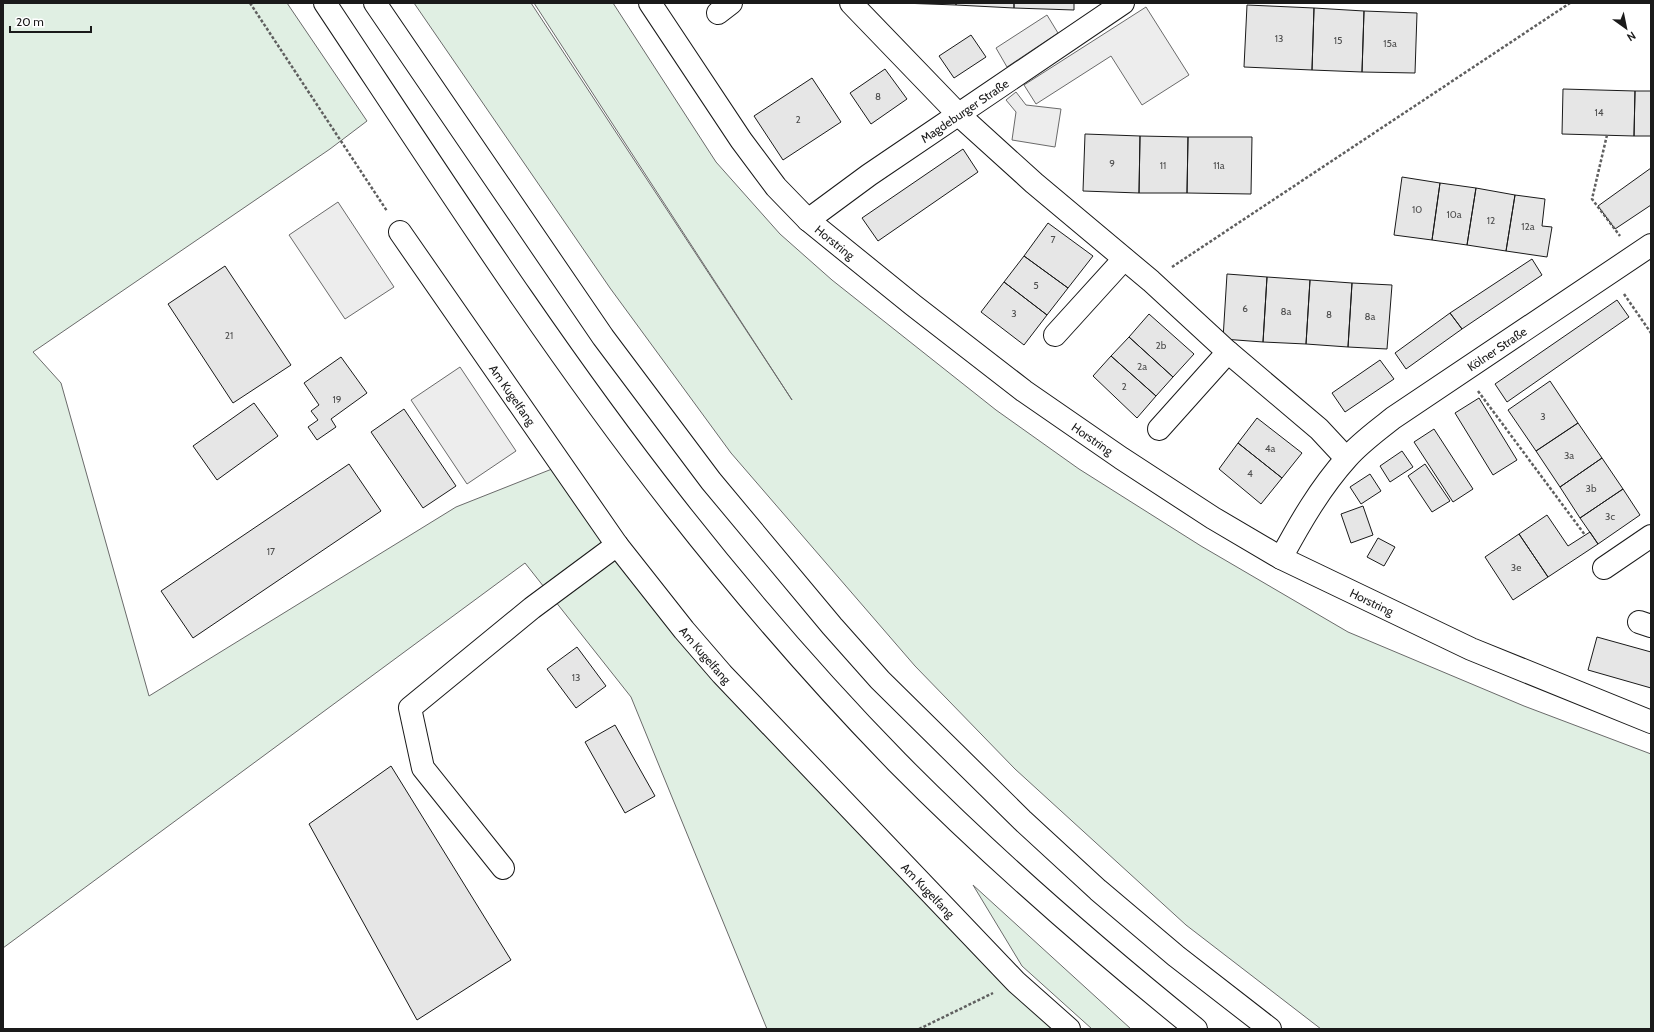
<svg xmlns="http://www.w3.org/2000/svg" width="1654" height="1032" font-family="Cabin,sans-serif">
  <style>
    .green { fill: #e0efe3; stroke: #6a6a6a }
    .parking { fill: #ededed; stroke: #6a6a6a }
    .building { fill: #e6e6e6; stroke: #1a1a1a }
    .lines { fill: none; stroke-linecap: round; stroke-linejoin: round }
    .minor-casing { stroke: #1a1a1a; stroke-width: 24 }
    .highway-casing { stroke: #1a1a1a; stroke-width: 24 }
    .path { stroke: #5f5f5f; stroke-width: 2.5; stroke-dasharray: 3 2; stroke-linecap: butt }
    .minor { stroke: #fff; stroke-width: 22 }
    .highway { stroke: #fff; stroke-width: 22 }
    .labels { text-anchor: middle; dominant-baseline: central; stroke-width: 3; stroke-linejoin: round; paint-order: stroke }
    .number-label { font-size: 10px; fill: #4d4d4d }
    .street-label { font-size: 12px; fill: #1a1a1a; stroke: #fff }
  </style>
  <rect width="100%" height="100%" fill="#fff"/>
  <path class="green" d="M3,3H287L367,121L330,149L33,352L61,383L149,696L456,507L562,465L647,584L1069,1029H767L631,697L525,563L3,948Z
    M414,3H531L792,400L534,3H613L716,162L780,234L832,280L996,410L1079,469L1201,546L1348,632L1524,706L1651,754V1029H1321L1186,925L1015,769L915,666L731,453L610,288Z
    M973,885L1131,1029H1092L1022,966Z"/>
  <path class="parking" d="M1146,7L1189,75L1142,105L1111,56L1036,104L1024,85Z
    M1047,15L1058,33L1007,67L996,48Z
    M1016,92L1026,105L1061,109L1055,147L1012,140L1016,112L1006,100Z
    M338,202L394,287L345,319L289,235Z
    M460,367L516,451L467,484L411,400Z"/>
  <path class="building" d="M901,3H956V5Z
    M956,3H1014V8L956,5Z
    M1014,3H1074V10L1014,8Z
    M1247,5L1314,8L1312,70L1244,67Z
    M1314,8L1364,11L1362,72L1312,70Z
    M1364,11L1417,13L1415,73L1362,72Z
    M971,35L986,57L954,78L939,56Z
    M885,69L907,99L871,124L850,93Z
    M812,78L841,122L783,160L754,116Z
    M1563,89L1635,91L1634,136L1562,134Z
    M1635,91H1651V136H1634Z
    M1085,134L1140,136L1139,193L1083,191Z
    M1140,136L1188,137L1187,193H1139Z
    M1188,137H1252L1251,194L1187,193Z
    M963,149L978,172L878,241L862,218Z
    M1651,168V205L1615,229L1598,206Z
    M1402,177L1440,183L1432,240L1394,235Z
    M1440,183L1476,188L1467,245L1432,240Z
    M1476,188L1515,195L1506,251L1467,245Z
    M1515,195L1545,199L1542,226L1552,227L1547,257L1506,251Z
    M1048,223L1093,256L1068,288L1024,256Z
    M1024,256L1068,288L1047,315L1004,282Z
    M1532,259L1542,275L1462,329L1450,313Z
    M225,266L291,365L233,403L168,304Z
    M1227,274L1267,277L1263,342L1223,339Z
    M1267,277L1310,280L1306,344L1263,342Z
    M1310,280L1352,283L1348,347L1306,344Z
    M1004,282L1047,315L1024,345L981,312Z
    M1352,283L1392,285L1387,349L1348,347Z
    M1617,300L1629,317L1507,402L1495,384Z
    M1450,313L1462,329L1406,369L1395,353Z
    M1149,314L1194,354L1173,377L1129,337Z
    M1129,337L1173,377L1156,396L1111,356Z
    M1111,356L1156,396L1137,418L1093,376Z
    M341,357L367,393L331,419L336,427L317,440L308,427L318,420L311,411L319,405L304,383Z
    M1380,360L1394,379L1345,412L1332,393Z
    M1550,381L1578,423L1536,451L1508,410Z
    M1479,398L1517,460L1493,475L1455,413Z
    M254,403L278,436L217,480L193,446Z
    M404,409L456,486L423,508L371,432Z
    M1257,418L1302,453L1282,478L1238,443Z
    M1578,423L1602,458L1560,487L1536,451Z
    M1434,429L1473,489L1453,502L1414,442Z
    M1238,443L1282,478L1261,504L1219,469Z
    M1402,451L1413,467L1390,482L1380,466Z
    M1602,458L1623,489L1580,518L1560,487Z
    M349,464L381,511L193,638L161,591Z
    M1425,464L1450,501L1432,512L1408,476Z
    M1370,474L1381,491L1361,504L1350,487Z
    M1623,489L1640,515L1598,544L1580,518Z
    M1363,506L1373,535L1351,543L1341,514Z
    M1547,515L1568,546L1590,532L1598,544L1548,577L1519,534Z
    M1519,534L1548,577L1513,600L1485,557Z
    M1378,538L1395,547L1384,566L1367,557Z
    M1597,637L1651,652V688L1588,670Z
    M577,647L606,686L576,708L547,669Z
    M615,725L655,796L625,813L585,742Z
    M391,766L511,960L417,1020L309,824Z"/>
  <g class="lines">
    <defs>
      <g id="minor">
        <path id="s1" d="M650,3L741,140L776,187L808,220L913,305L1024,391L1121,458L1213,518L1281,558L1471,649L1651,722"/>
        <path d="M851,3L959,115L1034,183L1151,281L1228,352L1319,429L1346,458"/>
        <path d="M718,13L731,3"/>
        <path id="s2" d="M808,220L869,175L1123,3"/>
        <path id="s3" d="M400,232L617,545L684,630L722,674L1016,982L1069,1029"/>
        <path d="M1055,335L1124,259"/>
        <path d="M1159,429L1228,352"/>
        <path id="s4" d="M1281,558C1300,523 1320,488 1347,458C1360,443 1377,431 1393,418L1651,245"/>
        <path d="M1604,568L1651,536"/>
        <path d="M1639,622L1651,626"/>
        <path d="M503,868L423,768L410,708L532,608L617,545"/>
      </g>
      <path id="highway" d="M325,3C438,173 548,345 674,506C743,594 819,682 897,762C991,857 1092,945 1196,1029
        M375,3L603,337L711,481L832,626L880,680L1022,820L1098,890L1176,956L1270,1029"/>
    </defs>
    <use href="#minor" class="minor-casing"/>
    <use href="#highway" class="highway-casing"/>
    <path class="path" d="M250,3L387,211
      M1607,135L1592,199L1620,236
      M1172,267L1570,3
      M1624,294L1651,333
      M1478,391L1585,535
      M919,1029L993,993"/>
    <use href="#minor" class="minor"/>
    <use href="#highway" class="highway"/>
  </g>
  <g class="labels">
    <g class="number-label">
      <text x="1279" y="38">13</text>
      <text x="1338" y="40">15</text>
      <text x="1390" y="43">15a</text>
      <text x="878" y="96">8</text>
      <text x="1599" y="112">14</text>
      <text x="798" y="119">2</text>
      <text x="1112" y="163">9</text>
      <text x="1163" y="165">11</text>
      <text x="1219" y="165">11a</text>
      <text x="1417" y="209">10</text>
      <text x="1454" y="214">10a</text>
      <text x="1491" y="220">12</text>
      <text x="1528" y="226">12a</text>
      <text x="1053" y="239">7</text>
      <text x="1036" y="285">5</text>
      <text x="1245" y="308">6</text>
      <text x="1286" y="311">8a</text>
      <text x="1014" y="313">3</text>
      <text x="1329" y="314">8</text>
      <text x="1370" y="316">8a</text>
      <text x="229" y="335">21</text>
      <text x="1161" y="345">2b</text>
      <text x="1142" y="366">2a</text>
      <text x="1124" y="386">2</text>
      <text x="337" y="399">19</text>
      <text x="1543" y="416">3</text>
      <text x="1270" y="448">4a</text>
      <text x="1569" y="455">3a</text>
      <text x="1250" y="473">4</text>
      <text x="1591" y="488">3b</text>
      <text x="1610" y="516">3c</text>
      <text x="271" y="551">17</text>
      <text x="1516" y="567">3e</text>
      <text x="576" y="677">13</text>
    </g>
    <g class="street-label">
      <text stroke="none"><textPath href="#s2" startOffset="191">Magdeburger Straße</textPath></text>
      <text stroke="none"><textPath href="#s1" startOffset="304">Horstring</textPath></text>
      <text stroke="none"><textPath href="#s4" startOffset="306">Kölner Straße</textPath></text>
      <text stroke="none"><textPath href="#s3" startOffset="198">Am Kugelfang</textPath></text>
      <text stroke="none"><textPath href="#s1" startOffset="628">Horstring</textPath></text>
      <text stroke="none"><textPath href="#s1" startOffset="952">Horstring</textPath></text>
      <text stroke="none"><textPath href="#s3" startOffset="522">Am Kugelfang</textPath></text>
      <text stroke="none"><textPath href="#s3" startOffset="846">Am Kugelfang</textPath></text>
    </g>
  </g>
  <rect width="1654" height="1032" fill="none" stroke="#1a1a1a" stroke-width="8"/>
  <g transform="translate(1626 28) rotate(147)" stroke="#ffffff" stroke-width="3" paint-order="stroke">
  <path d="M0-3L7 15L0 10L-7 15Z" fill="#1a1a1a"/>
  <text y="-6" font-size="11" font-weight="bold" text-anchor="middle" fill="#1a1a1a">N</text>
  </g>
  <path d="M10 26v6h81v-6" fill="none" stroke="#1a1a1a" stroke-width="2"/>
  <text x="16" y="26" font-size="12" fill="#1a1a1a" stroke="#ffffff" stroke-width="3" paint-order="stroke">20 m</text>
</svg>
